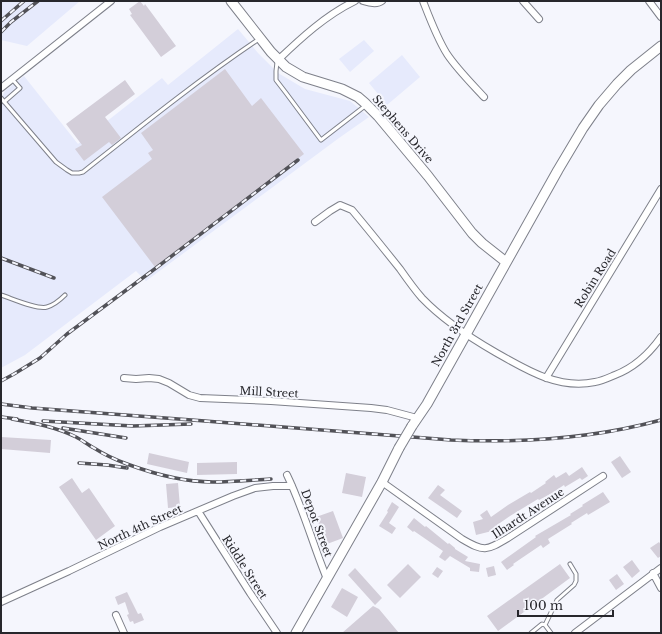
<svg xmlns="http://www.w3.org/2000/svg" width="662" height="634" font-family="'Libre Baskerville',serif">
  <style>
    .built { fill: #e6eafc }
    .building { fill: #d3ced9 }
    .lines { fill: none; stroke-linecap: round; stroke-linejoin: round }
    .lane-casing { stroke: #7e808a; stroke-width: 5 }
    .street-casing { stroke: #7e808a; stroke-width: 8 }
    .secondary-casing { stroke: #7e808a; stroke-width: 11 }
    .lane { stroke: #fff; stroke-width: 3 }
    .street { stroke: #fff; stroke-width: 6 }
    .secondary { stroke: #fff; stroke-width: 9 }
    .rail-casing { stroke: #525258; stroke-width: 3.5 }
    .rail { stroke: #f5f6fd; stroke-width: 2; stroke-dasharray: 6; stroke-linecap: butt }
    .secondary-bridge-casing { stroke: #7e808a; stroke-width: 11; stroke-linecap: butt }
    .secondary-bridge { stroke: #fff; stroke-width: 9 }
    .labels { text-anchor: middle; dominant-baseline: central; stroke-width: 4; stroke-linejoin: round; paint-order: stroke }
    .street-label { font-size: 11px; fill: #27272c; stroke: #f5f6fd }
  </style>
  <rect width="100%" height="100%" fill="#f5f6fd"/>
  <path class="built" d="M1,1H80L27,46L1,40Z
    M238,29L258,53L278,73L305,89L350,101L369,117L339,138L146,281L136,271L25,355L1,368V98L5,91L24,76L78,144L162,78L168,85Z
    M364,40L374,51L350,72L339,59Z
    M402,55L420,77L387,105L369,83Z"/>
  <path class="building" d="M140,1L144,6L145,4L176,46L161,57L130,15L132,14L129,9Z
    M225,69L252,106L261,98L304,154L155,267L102,197L152,159L148,153L153,150L141,133Z
    M125,80L135,94L105,117L121,138L112,145L109,142L84,161L75,149L82,145L66,124Z
    M1,437L51,440L50,453L1,449Z
    M149,453L189,462L187,473L147,464Z
    M620,456L631,472L622,478L611,462Z
    M237,462V474L197,475V463Z
    M582,467L588,476L582,480L580,478L565,487L564,485L552,493L539,500L538,499L510,516L497,525L498,527L492,531L476,535L473,522L483,519L480,515L487,510L491,517L508,505L530,492L531,493L546,483L545,482L554,475L556,478L566,472L569,476Z
    M346,473L366,477L362,497L342,493Z
    M72,478L82,493L89,488L115,526L96,540L59,487Z
    M178,483L180,507L168,508L166,484Z
    M438,485L445,490L440,495L462,511L457,518L428,498Z
    M603,492L610,502L588,515L587,513L571,523L572,524L548,539L550,543L543,548L541,545L513,564L514,565L507,570L501,562L536,537L535,536L571,515L570,514L583,506L582,505Z
    M392,502L399,507L389,523L396,528L392,534L379,526L388,512L387,511Z
    M333,511L343,538L327,544L316,517Z
    M414,518L425,527L426,526L448,544L449,543L455,548V549L468,557L465,561L480,564L479,572L470,571V568L450,556L445,561L439,557L443,551L414,531L413,532L407,527Z
    M659,542L661,545V556L658,558L650,548Z
    M632,560L640,571L632,578L623,567Z
    M408,564L421,577L400,598L387,585Z
    M560,564L570,578L498,631L487,616Z
    M494,566L496,575L488,577L486,568Z
    M437,567L443,571L438,578L432,574Z
    M355,568L382,598L375,605L348,575Z
    M617,574L624,584L616,590L609,580Z
    M342,588L358,597L347,617L331,607Z
    M127,592L138,614L141,613L144,620L134,624L133,621L130,622L127,615L129,614L125,602L118,605L115,597Z
    M373,606L379,609L399,633H342Z"/>
  <g class="lines">
    <defs>
      <path id="lane" d="M277,62L276,71V80L286,93L321,140L365,106
        M1,98L56,162L67,170L72,173H79L83,172C141,126 198,80 259,39
        M4,102L20,88L12,79
        M1,295C11,298 37,310 47,307C54,305 60,300 65,295
        M545,625L557,600L574,585L576,581V574L570,564
        M531,633L542,624L545,625L551,633"/>
      <path id="street" d="M363,1C369,3 377,5 382,1
        M423,1C430,19 437,38 447,54C457,69 472,84 484,97
        M523,1L539,19
        M649,1L661,17
        M278,60C301,38 326,15 355,1
        M1,88L111,1
        M315,222L330,211L340,205L352,210C368,229 384,249 400,269C407,279 414,289 422,298C443,320 469,337 495,352C525,369 558,390 595,382C602,381 608,378 615,375C633,368 649,354 661,337
        M124,378L136,379L149,378L159,379L169,383L189,395L200,398L271,401L371,408L387,410L417,418
        M546,378L661,189
        M287,475C303,508 313,545 327,579
        M382,482L462,539C484,552 486,551 508,538L603,476
        M198,511L250,593L277,633
        M653,573L661,588
        M1,602L69,571L160,527L233,496L255,488L273,486H292
        M116,615L124,633
        M575,633L661,568"/>
      <path id="secondary" d="M231,1L271,52L286,67L303,77L342,89L358,97L365,103L378,116L428,176L472,233L482,243L506,262
        M412,426L427,404L558,170L583,128L599,105L617,84L631,70L661,46
        M296,633L382,482L399,448"/>
    </defs>
    <use href="#lane" class="lane-casing"/>
    <use href="#street" class="street-casing"/>
    <use href="#secondary" class="secondary-casing"/>
    <use href="#lane" class="lane"/>
    <use href="#street" class="street"/>
    <use href="#secondary" class="secondary"/>
    <defs>
      <path id="rail" d="M1,21L24,1
        M1,32L11,22L38,1
        M1,258L54,278
        M1,381L14,374L40,358L67,334L152,271L298,160
        M1,404L32,408L205,421L451,440C522,443 592,439 661,420
        M1,417L17,419
        M12,419C34,423 56,427 76,437C82,440 88,445 94,448C105,455 116,460 127,464C154,474 184,482 213,482C232,482 252,480 271,479
        M43,421L133,426L191,424
        M63,428L126,438
        M79,463L107,465L127,468"/>
    </defs>
    <use href="#rail" class="rail-casing"/>
    <use href="#rail" class="rail"/>
    <defs>
      <path id="secondary-bridge" d="M399,448L412,426"/>
    </defs>
    <use href="#secondary-bridge" class="secondary-bridge-casing"/>
    <use href="#secondary-bridge" class="secondary-bridge"/>
  </g>
  <g class="labels">
    <g class="street-label">
      <text transform="translate(403 129) rotate(49)">Stephens Drive</text>
      <text transform="translate(595 278) rotate(-58)">Robin Road</text>
      <text transform="translate(457 325) rotate(-61)">North 3rd Street</text>
      <text transform="translate(269 392) rotate(3)">Mill Street</text>
      <text transform="translate(528 513) rotate(-33)">Ilhardt Avenue</text>
      <text transform="translate(317 523) rotate(70)">Depot Street</text>
      <text transform="translate(140 527) rotate(-25)">North 4th Street</text>
      <text transform="translate(245 567) rotate(57)">Riddle Street</text>
    </g>
  </g>
  <rect width="662" height="634" fill="none" stroke="#27272c" stroke-width="4"/>
  <path d="M518 610v6h95v-6" fill="none" stroke="#27272c" stroke-width="2"/>
  <text x="524" y="610" font-size="12" fill="#27272c" stroke="#f5f6fd" stroke-width="3" paint-order="stroke">100 m</text>
</svg>
